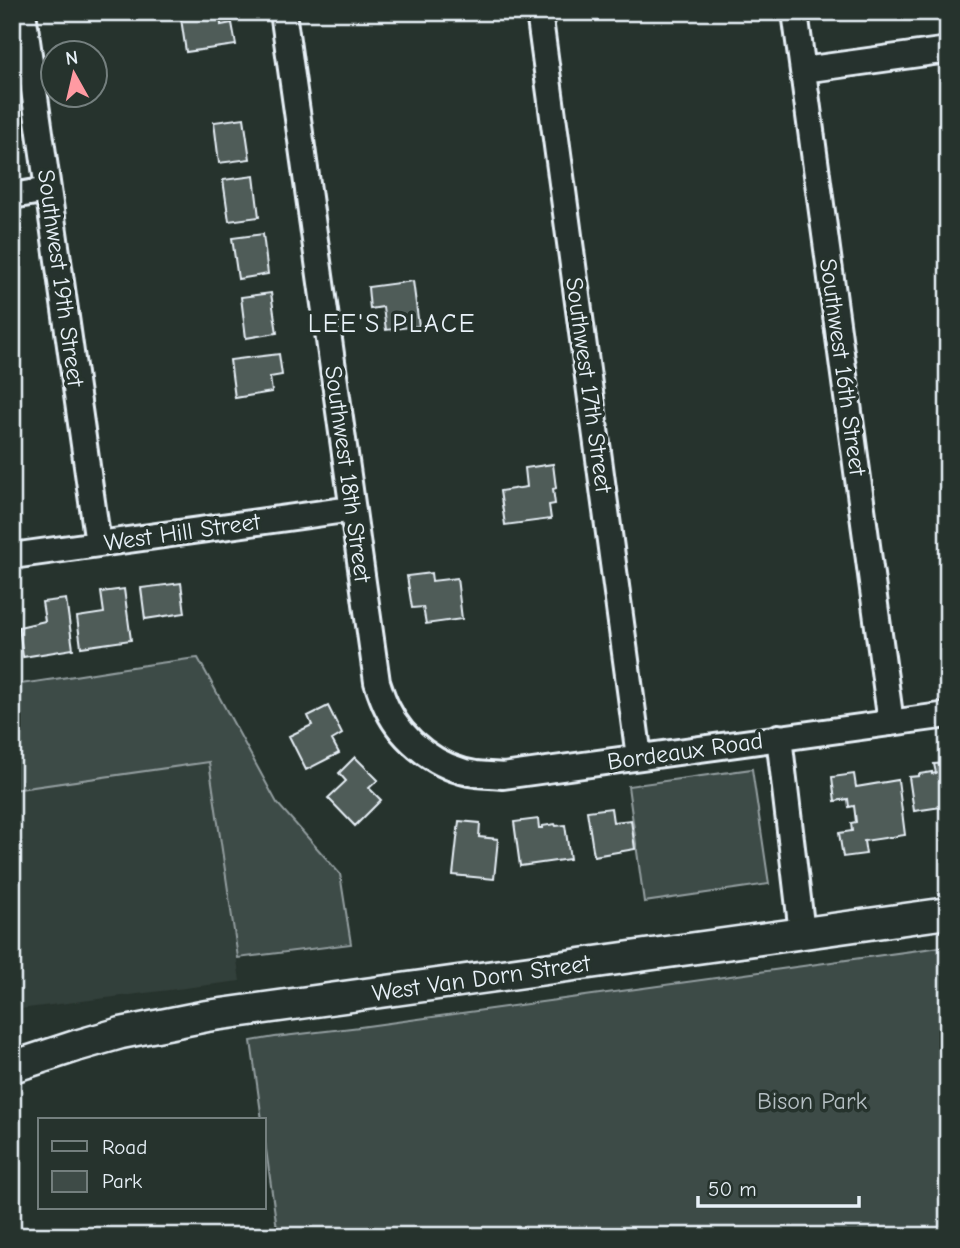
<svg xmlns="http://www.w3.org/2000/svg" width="960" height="1248" font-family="'Comic Neue',sans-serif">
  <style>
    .built { fill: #333f3a }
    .green { fill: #3e4b47; stroke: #939ea0; stroke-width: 2 }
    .building { fill: #505c59; stroke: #e8f1f8; stroke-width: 2 }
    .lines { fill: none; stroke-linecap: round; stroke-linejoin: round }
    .minor-casing { stroke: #e8f1f8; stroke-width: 30 }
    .major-casing { stroke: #e8f1f8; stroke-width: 35 }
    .minor { stroke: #26332d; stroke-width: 24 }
    .major { stroke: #26332d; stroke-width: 30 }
    .labels { text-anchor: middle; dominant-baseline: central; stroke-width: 7; stroke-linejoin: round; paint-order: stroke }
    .street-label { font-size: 24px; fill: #e8f1f8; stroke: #26332d }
    .park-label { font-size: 24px; fill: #b5bfc3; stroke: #26332d }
    .neighbourhood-label { font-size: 26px; letter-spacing: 2px; fill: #e8f1f8; stroke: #26332d }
  </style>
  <rect width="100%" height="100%" fill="#26332d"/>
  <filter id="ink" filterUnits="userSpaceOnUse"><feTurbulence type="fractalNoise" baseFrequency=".0143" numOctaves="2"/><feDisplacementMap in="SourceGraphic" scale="14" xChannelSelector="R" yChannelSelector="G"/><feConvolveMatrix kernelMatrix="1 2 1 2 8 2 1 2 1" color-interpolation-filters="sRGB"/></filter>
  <g filter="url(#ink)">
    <path class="built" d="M209,762L240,981L12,1010V790Z"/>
    <path class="green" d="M198,658L277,803L340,874L351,944L238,958L209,762L12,790V685C74,677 135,665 198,658Z
      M752,769L769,884L644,902L628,786Z
      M948,946V1236H278L264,1135V1120H262L251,1041L275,1037L360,1027Z"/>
    <path class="building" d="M180,12H220L221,25L232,23L236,45L186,52Z
      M244,118L250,159L219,163L214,122Z
      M254,176L259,217L229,221L223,180Z
      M263,234L268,274L238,279L232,238Z
      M413,281L419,326L386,330L383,307L370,309L368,287Z
      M271,293L277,333L246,338L241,297Z
      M279,354L282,375L270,377L272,392L235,398L230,360Z
      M553,464L556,488L553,489L555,504L549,505L551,519L505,525L500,491L527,487L525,468Z
      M431,573L432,581L457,578L462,619L426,624L423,607L412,608L407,576Z
      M181,583L185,613L145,619L141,588Z
      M124,589L131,640L81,647L77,617L104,613L101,592Z
      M66,599L73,649L23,657L19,627L45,621L42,602Z
      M328,706L342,734L332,740L339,753L306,770L289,736L312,725L308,716Z
      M355,757L378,780L369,788L381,800L355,826L328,798L346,781L339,773Z
      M948,763V806L914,811L909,777L919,776V774L932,772V774L936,773L934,764Z
      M854,774L856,787L898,780L905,835L864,841L866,854L843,857L839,833L852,831L851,823L856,822L854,806L849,807L848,799L835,801L832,777Z
      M611,808L613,822L631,820L635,849L594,856L587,811Z
      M538,819L539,828H542V826L555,824L556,826L565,825L570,859L520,866L514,822Z
      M459,821L480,823L479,837L498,839L494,879L453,875Z"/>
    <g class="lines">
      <defs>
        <path id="minor" d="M23,12L98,544
          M283,12L377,682C380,691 383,700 387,708C403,742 439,769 476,774C485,775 494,775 503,776L948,715
          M539,12L639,757
          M795,12L891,723
          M803,70L948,50
          M12,196L48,190
          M12,556L352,509
          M779,737L802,933"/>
        <path id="major" d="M12,1067L76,1046L121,1033L207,1016L948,913"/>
      </defs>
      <use href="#minor" class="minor-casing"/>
      <use href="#major" class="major-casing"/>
      <use href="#minor" class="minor"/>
      <use href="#major" class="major"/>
    </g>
  </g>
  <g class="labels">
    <g class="street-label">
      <text transform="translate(61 278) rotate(82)">Southwest 19th Street</text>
      <text transform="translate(843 367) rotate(82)">Southwest 16th Street</text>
      <text transform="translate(589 385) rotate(82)">Southwest 17th Street</text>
      <text transform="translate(348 474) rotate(82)">Southwest 18th Street</text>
      <text transform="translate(182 532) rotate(-8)">West Hill Street</text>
      <text transform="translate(685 751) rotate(-8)">Bordeaux Road</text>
      <text transform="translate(481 978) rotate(-8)">West Van Dorn Street</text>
    </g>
    <g class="park-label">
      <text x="812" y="1101">Bison Park</text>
    </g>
    <g class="neighbourhood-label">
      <text x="392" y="324">LEE'S PLACE</text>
    </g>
  </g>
  <rect width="960" height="1248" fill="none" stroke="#26332d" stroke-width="42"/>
  <rect x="21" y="21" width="918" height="1206" fill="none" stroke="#e8f1f8" stroke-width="2.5" filter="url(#ink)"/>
  <rect x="38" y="1118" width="228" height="91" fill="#26332d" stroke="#747f7e" stroke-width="2"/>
  <rect x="52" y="1141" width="35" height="10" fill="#26332d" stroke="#747f7e" stroke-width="2"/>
  <text x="102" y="1154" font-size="21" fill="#e8f1f8">Road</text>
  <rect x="52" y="1171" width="35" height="21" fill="#3e4b47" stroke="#747f7e" stroke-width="2"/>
  <text x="102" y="1188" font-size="21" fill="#e8f1f8">Park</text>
  <g transform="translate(74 74) rotate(352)"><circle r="33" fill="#26332d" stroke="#747f7e" stroke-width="2"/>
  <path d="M0-5L12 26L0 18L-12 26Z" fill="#ff9aa2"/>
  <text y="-10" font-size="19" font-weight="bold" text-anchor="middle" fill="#e8f1f8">N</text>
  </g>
  <path d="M698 1196v10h161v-10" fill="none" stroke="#e8f1f8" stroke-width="3.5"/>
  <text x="708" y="1196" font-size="21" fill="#e8f1f8" stroke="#26332d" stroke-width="5" paint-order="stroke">50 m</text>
</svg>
